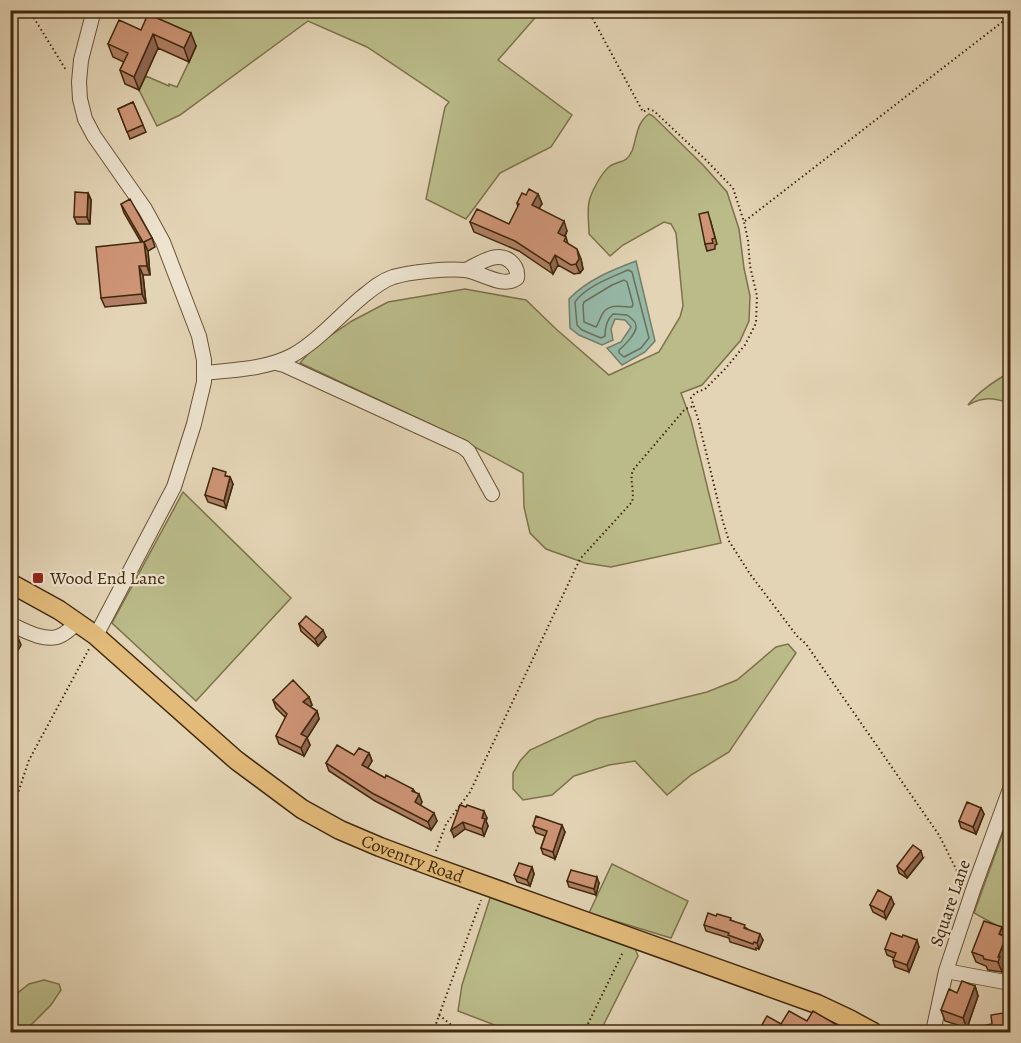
<svg xmlns="http://www.w3.org/2000/svg" width="1021" height="1043" font-family="Alegreya,serif">
  <style>
    .green { fill: #babb89; stroke: #7d724a; stroke-width: 1.5 }
    .water { fill: #96b9a8; stroke: #747f69; stroke-width: 1.5 }
    .lines { fill: none; stroke-linecap: round; stroke-linejoin: round }
    .shore { stroke: #6b705a; stroke-width: 1.5 }
    .minor-casing { stroke: #695336; stroke-width: 16 }
    .major-casing { stroke: #40280b; stroke-width: 21 }
    .path { stroke: #40280b; stroke-width: 2; stroke-dasharray: 1.5 3; stroke-linecap: butt }
    .minor { stroke: #ede3cf; stroke-width: 14 }
    .major { stroke: #e2ba7a; stroke-width: 18 }
    .wall { fill: #b07f65; stroke: #40280b; stroke-width: 1.5 }
    .shaded-wall { fill: #906853; stroke: #40280b; stroke-width: 1.5 }
    .building { fill: #cd9476; stroke: #40280b; stroke-width: 1.5 }
    .poi-dot { fill: #8f2418; stroke: #ede3cf; stroke-width: 2 }
    .labels { text-anchor: middle; dominant-baseline: central; stroke-width: 4.5; stroke-linejoin: round; paint-order: stroke }
    .poi-label { font-size: 18px; fill: #40280b; stroke: #ede3cf; text-anchor: start }
    .street-label { font-size: 18px; fill: #40280b; stroke: #ede3cf }
  </style>
  <rect width="100%" height="100%" fill="#e3d4b5"/>
  <filter id="stains"><feTurbulence type="fractalNoise" baseFrequency=".00333" numOctaves="4"/><feColorMatrix values="0 0 0 0 .2 0 0 0 0 .09 0 0 0 0 .02 0 0 0 .5 -.17"/></filter>
  <radialGradient id="worn" r=".72"><stop offset=".6" stop-color="#630" stop-opacity="0"/><stop offset="1" stop-color="#630" stop-opacity=".3"/></radialGradient>
  <path class="green" d="M160,11H541L498,60L572,115L551,147L500,173L466,219L426,199L445,107L449,102L367,47L308,21L180,115L157,126L139,90L146,76L169,86V84L177,87L196,47L153,28Z
    M649,114L653,116L703,165L727,192L739,229L744,268L750,296L749,321L740,341L702,385L681,393L691,420L721,543L611,567L585,563L546,549L530,533L524,507L523,473L445,431L300,363L315,346L352,321L388,302L465,289L526,300L556,329L609,375L659,352L680,317L683,306L676,233L671,224L664,222L623,245L610,256L589,234C589,224 587,212 589,202C591,192 602,172 610,166C620,160 626,164 632,151C637,138 636,123 649,114Z
    M1010,372V403C993,398 984,396 968,405C979,391 995,381 1010,372Z
    M183,492L291,598L196,701L112,623Z
    M788,644L796,653L729,752L691,775L667,795L635,761L609,765L574,776L552,795L523,800L513,789V773L520,761L530,750L597,719L707,692L737,680L776,647Z
    M1005,827L1010,829V933L974,913Z
    M612,864L688,901L671,938L589,913Z
    M491,895L634,946L638,956L600,1032H513L458,1011L462,985Z
    M44,980L59,984L61,990L51,1005L24,1032H11V998L29,984Z"/>
  <path class="water" d="M636,261L655,341L645,352L622,365L607,348L621,342L631,327L625,320L615,319L611,329L613,340L602,345L579,335L570,328L569,299C587,280 612,270 636,261Z"/>
  <g class="lines">
    <path class="shore" d="M628,270L632,272L649,338L641,348L624,357L619,353V350C624,346 637,333 636,326C636,321 630,317 627,315L613,314C606,320 605,328 605,336L601,338L582,330L577,325L575,302C585,287 612,277 628,270Z
      M624,280L627,282L633,304L632,307C623,307 610,303 603,313C600,317 599,323 596,327L584,322L583,305L584,302L612,285Z"/>
    <defs>
      <path id="minor" d="M94,10L81,60L79,82L80,99L85,119L94,136L145,209L163,242L199,336L204,360V382L194,424L174,487L100,628L95,635
        M276,363L284,365L463,447L469,452L492,494
        M204,373C232,370 268,369 293,355C318,341 340,315 362,297C372,289 381,281 393,277C410,272 448,268 465,270C481,272 503,289 517,278C518,271 516,266 510,261C497,250 479,264 466,270
        M10,624C24,630 42,641 57,637C65,635 71,628 77,623
        M946,971L1010,983
        M933,1032L946,971L973,890L1010,789"/>
      <g id="major">
        <path id="s1" d="M10,583L59,610L95,635L236,760L302,809L340,830L380,847L431,866L817,1004L849,1019L873,1032"/>
      </g>
    </defs>
    <use href="#minor" class="minor-casing"/>
    <use href="#major" class="major-casing"/>
    <path class="path" d="M29,10L66,70
      M588,10L643,112L648,109L654,111L707,161L733,188L744,222L748,240L750,266L757,296L756,323L745,345L725,369L705,389L695,393L691,398L698,419L723,522L729,541L750,574L797,636L806,644L939,835L962,881
      M745,221L1010,16
      M10,817L29,760L89,649
      M436,851L446,824L470,792L580,559L632,502C635,491 629,480 633,470L685,409L694,406
      M439,1015L460,1032
      M433,1032L481,900
      M584,1032L623,952"/>
    <use href="#minor" class="minor"/>
    <use href="#major" class="major"/>
  </g>
  <path class="wall" d="M141,30L196,46L189,62L158,48L139,90L125,84L120,70L124,62L113,57L108,44Z
    M133,102L146,132L130,139L118,109Z
    M88,193L91,200L90,224H77L74,217Z
    M538,194L542,204L539,208L567,231L565,237H566L568,244L581,259L583,269L580,273L574,274L558,265L553,274L519,251L474,232L470,222L509,224L518,207L517,203L526,195Z
    M121,204L152,238L155,247L148,251L150,275H143L146,303L105,307L101,298L141,242L124,213Z
    M710,219L717,244L715,245V249L707,251L705,244Z
    M227,476L230,477L233,484L226,508L208,502L205,495Z
    M299,624L326,637L318,646L301,631Z
    M309,697L312,705L310,707L317,711L319,719L307,738L310,745L304,756L279,744L276,736L286,718L276,708L273,700Z
    M369,753L372,761L367,768L385,778L413,789L422,802L420,805L437,821L431,830L375,801L329,771L326,763L354,755Z
    M460,805L487,818L486,821L488,826L484,836L465,829L454,837Z
    M981,808L984,814L976,834L961,828L959,821Z
    M533,826L565,832L555,859L543,854L541,848L545,836L536,833Z
    M923,858L907,878L899,873L897,866Z
    M532,867L534,874L530,886L517,882L514,875Z
    M567,881L599,883L596,895L569,887Z
    M894,904L886,919L873,912L870,905Z
    M716,916L731,920L746,928L763,940L759,949L756,948V950L730,942L729,938L706,931L704,925Z
    M1005,936L1009,947L1003,965L1004,967L1002,972L988,970L986,966L976,962L972,952Z
    M919,947L909,972L895,967L893,960L894,958L887,955L885,949Z
    M975,986L978,996L967,1028L945,1021L941,1010L957,993Z"/>
  <path class="shaded-wall" d="M191,33L196,46L189,62L184,48Z
    M153,34L158,48L139,90L134,77Z
    M88,193L91,200L90,224L87,217Z
    M538,194L542,204L535,214L532,205Z
    M564,221L567,231L561,242L558,233Z
    M144,242L148,251L150,275L147,266Z
    M577,249L581,259L583,269L580,273L576,264Z
    M555,255L558,265L553,274L550,264Z
    M139,266L143,275L146,303L142,294Z
    M230,477L233,484L226,508L224,501Z
    M323,630L326,637L318,646L315,639Z
    M17,635L21,645L10,665V648Z
    M309,697L312,705L306,710L303,702Z
    M317,711L319,719L307,738L310,745L304,756L301,748V734Z
    M369,753L372,761L365,773L362,765Z
    M419,794L422,802L418,810L415,802Z
    M981,808L984,814L976,834L973,827Z
    M484,811L487,818L486,821L488,826L484,836L482,829V818Z
    M434,813L437,821L431,830L428,822Z
    M463,822L465,829L454,837L451,830Z
    M562,825L565,832L555,859L553,852Z
    M921,851L923,858L907,878L904,872Z
    M532,867L534,874L530,886L527,880Z
    M597,877L599,883L596,895L594,889Z
    M891,897L894,904L886,919L884,912Z
    M1002,927L1005,937L999,934Z
    M760,934L763,940L759,949L757,943Z
    M1006,937L1009,947L1003,965L1004,967L1002,972L998,962V957Z
    M917,940L919,947L909,972L907,965Z
    M975,986L978,996L967,1028L963,1018Z"/>
  <path class="building" d="M148,14L191,33L184,48L153,34L134,77L120,70L128,53L108,44L119,20L141,30Z
    M133,102L143,125L127,132L118,109Z
    M529,189L538,194L532,205L564,221L558,233L566,237L564,241L577,249L579,259L576,264L571,265L555,255L550,264L515,241L470,222L477,209L509,224L519,204L517,203L522,193L526,195Z
    M75,192L88,193L87,217H74Z
    M130,199L152,238L144,242L147,266H139L142,294L101,298L96,247L143,242L121,204Z
    M708,212L715,238L712,239L713,243L705,244L699,214Z
    M213,468L226,472L225,476L230,477L224,501L205,495Z
    M306,616L323,630L315,639L299,624Z
    M10,632L17,635L10,648Z
    M293,680L309,697L303,702L317,711L301,734L307,737L301,748L276,736L287,714L273,700Z
    M337,745L354,755L359,748L369,753L362,765L385,778L386,775L413,789L412,791L419,794L415,802L434,813L428,822L372,793L326,763Z
    M967,802L981,808L973,827L959,821Z
    M460,805L466,807L467,805L484,811L482,818L485,819L482,829L463,822L451,830Z
    M536,816L562,825L553,852L541,848L547,831L533,826Z
    M913,845L921,851L904,872L897,866Z
    M519,863L532,867L527,880L514,875Z
    M571,870L597,877L594,889L567,881Z
    M878,890L891,897L884,912L870,905Z
    M708,913L716,916L717,914L731,918L730,920L745,925L744,928L760,934L757,943L754,942L753,944L728,935L729,933L704,925Z
    M984,921L1002,927L999,934L1006,937L998,957H1000L998,962L984,959L983,956L972,952Z
    M891,933L902,937L903,935L917,940L907,965L893,960L896,953L885,949Z
    M962,981L975,986L963,1018L941,1010L949,989L957,993Z
    M789,1011L807,1021L813,1011L842,1028L840,1032H798L793,1029L791,1032H758L767,1016L781,1024Z
    M1003,1013L1004,1021L1011,1019V1032H970L969,1028L992,1024L991,1015Z"/>
  <rect class="poi-dot" x="32" y="572" width="12" height="12" rx="3"/>
  <g class="labels">
    <g class="poi-label">
      <text x="50" y="578">Wood End Lane</text>
    </g>
    <g class="street-label">
      <text stroke="none"><textPath href="#s1" startOffset="492">Coventry Road</textPath></text>
      <text transform="translate(950 903) rotate(-71)">Square Lane</text>
    </g>
  </g>
  <rect width="1021" height="1043" fill="none" stroke="#e3d4b5" stroke-width="36"/>
  <rect x="12" y="12" width="997" height="1019" fill="none" stroke="#40280b" stroke-width="3"/>
  <rect x="18" y="18" width="985" height="1007" fill="none" stroke="#40280b" stroke-width="1.5"/>
  <rect width="100%" height="100%" filter="url(#stains)"/>
  <rect width="100%" height="100%" fill="url(#worn)"/>
</svg>
